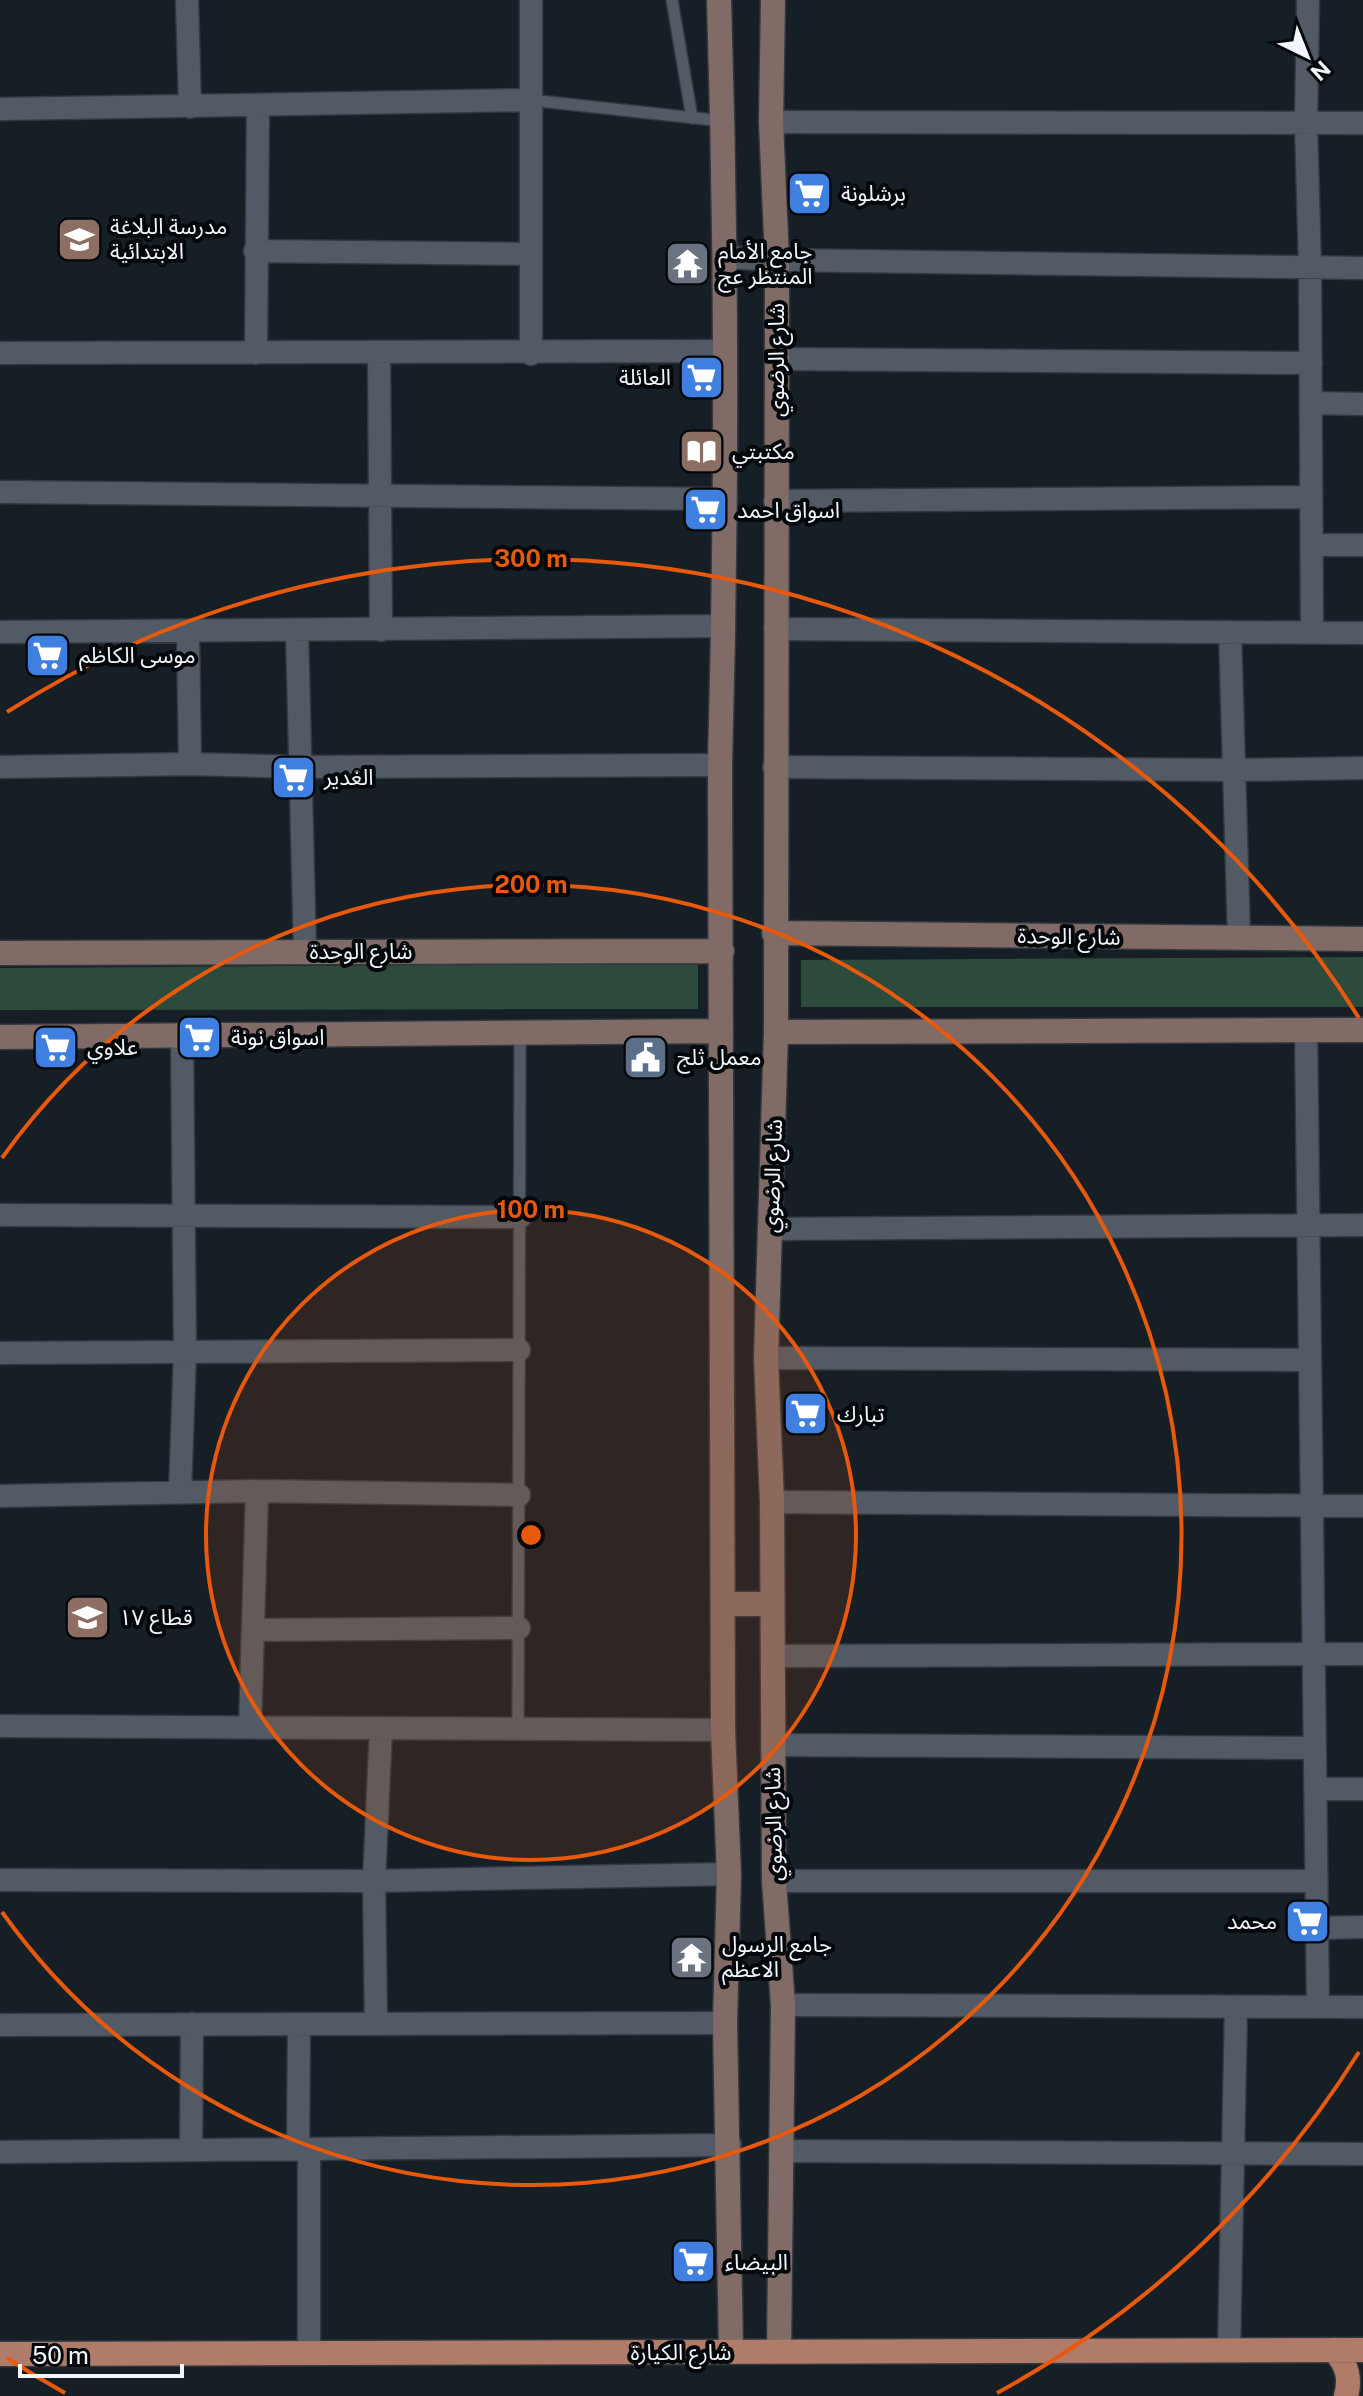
<svg xmlns="http://www.w3.org/2000/svg" width="1363" height="2396" font-family="'Public Sans','Noto Sans Arabic',sans-serif">
  <style>
    .green { fill: #2c4b3c }
    .lines { fill: none; stroke-linecap: round; stroke-linejoin: round }
    .lane-casing { stroke: #32383e; stroke-width: 14 }
    .street-casing { stroke: #32383e; stroke-width: 25 }
    .secondary-casing { stroke: #32383e; stroke-width: 27 }
    .primary-casing { stroke: #32383e; stroke-width: 27 }
    .lane { stroke: #525b65; stroke-width: 11 }
    .street { stroke: #525b65; stroke-width: 22 }
    .secondary { stroke: #816b67; stroke-width: 24 }
    .primary { stroke: #b07b69; stroke-width: 24 }
    .ring { fill: none; stroke: #e8590c; stroke-width: 4 }
    .labels { text-anchor: middle; dominant-baseline: central; stroke-width: 8; stroke-linejoin: round; paint-order: stroke }
    .poi-label { font-size: 22px; fill: #f0f6fb; stroke: #05080b; text-anchor: start }
    .street-label { font-size: 22px; fill: #f0f6fb; stroke: #05080b }
    .centre { fill: #e8590c; stroke: #05080b; stroke-width: 4 }
    .ring-label { font-size: 24px; text-anchor: middle; font-weight: bold; fill: #e8590c; stroke: #05080b; stroke-width: 8; stroke-linejoin: round; paint-order: stroke }
  </style>
  <rect width="100%" height="100%" fill="#161e26"/>
  <path class="green" d="M1363,957V1007H801V960Z
    M698,963V1009L0,1010V968Z"/>
  <g class="lines">
    <defs>
      <path id="lane" d="M672,0L692,118
        M530,100L723,121
        M518,1728L520,1033"/>
      <path id="street" d="M187,0L190,107
        M1308,0L1306,123L1310,268L1312,632
        M0,109L530,100
        M771,122L1363,123
        M255,251L530,254
        M725,257L777,260L1363,268
        M379,352L381,630
        M0,353L724,351
        M256,353L258,105
        M531,354V0
        M776,359L1311,363
        M1312,403L1363,404
        M0,492L725,499
        M775,501L1311,497
        M1312,545H1363
        M775,629L1363,633
        M188,631L190,764
        M297,631L305,952
        M0,632L724,626
        M1230,632L1239,937
        M0,767L190,764L300,767L720,765
        M774,767L1234,770L1363,768
        M1306,1030L1318,2007
        M0,1215L520,1217
        M771,1229L1363,1225
        M0,1353L519,1350
        M766,1358L1310,1360
        M180,1493L185,1352L182,1035
        M0,1496L257,1491L519,1495
        M772,1502L1363,1506
        M253,1630L519,1628
        M773,1656L1363,1654
        M0,1726L723,1730
        M250,1727L257,1491
        M772,1745L1315,1748
        M1315,1789H1363
        M0,1880L374,1881L729,1874
        M774,1881H1316
        M1317,1928L1363,1927
        M783,2005L1363,2007
        M376,2024L374,1881L381,1728
        M0,2025L725,2023
        M298,2149L299,2024
        M191,2150L192,2024
        M783,2151L1363,2154
        M0,2152L730,2145
        M1229,2350L1236,2007
        M309,2353V2150"/>
      <path id="secondary" d="M719,0C727,255 727,510 720,765L723,1730L729,1874L725,2023L731,2351
        M773,0L771,122L777,260L776,1032L766,1358L772,1502L774,1881L783,2005L779,2351
        M774,933L1363,939
        M0,953L722,951
        M776,1032L1363,1030
        M0,1037L721,1031
        M723,1604H772"/>
      <path id="primary" d="M1334,2350C1347,2364 1351,2378 1346,2396
        M0,2354L1363,2350"/>
    </defs>
    <use href="#lane" class="lane-casing"/>
    <use href="#street" class="street-casing"/>
    <use href="#secondary" class="secondary-casing"/>
    <use href="#primary" class="primary-casing"/>
    <use href="#lane" class="lane"/>
    <use href="#street" class="street"/>
    <use href="#secondary" class="secondary"/>
    <use href="#primary" class="primary"/>
  </g>
  <circle cx="531" cy="1535" r="325" fill="#e8590c" fill-opacity=".12"/>
  <g class="ring">
    <circle cx="531" cy="1535" r="325"/>
    <path d="M2 1158A650 650 0 1 1 2 1912"/>
    <path d="M1359 2052A976 976 0 0 1 997 2393M65 2393A976 976 0 0 1 7 2358M7 712A976 976 0 0 1 1359 1018"/>
  </g>
  <defs>
    <symbol id="supermarket-square" viewBox="-11 -11 22 22"><rect x="-9" y="-9" width="18" height="18" rx="4" fill="#3f7fe0" stroke="#05080b"/><path d="M-6-5.5h2.5l.6 2H6L4.5 2H-2.5L-4.4-4H-6ZM-1.5 3.2a1.3 1.3 0 1 0 .1 0ZM3 3.2a1.3 1.3 0 1 0 .1 0Z" fill="#fff"/></symbol>
    <symbol id="school-square" viewBox="-11 -11 22 22"><rect x="-9" y="-9" width="18" height="18" rx="4" fill="#8d6e63" stroke="#05080b"/><path d="M0-5L7-2L0 1L-7-2ZM-4 1L0 2.5L4 1V4Q0 6-4 4Z" fill="#fff"/></symbol>
    <symbol id="temple-square" viewBox="-11 -11 22 22"><rect x="-9" y="-9" width="18" height="18" rx="4" fill="#6b7280" stroke="#05080b"/><path d="M0-6L5-2H3V0L6.5 2.5H4V6H1.5V3h-3V6H-4V2.5H-6.5L-3 0V-2H-5Z" fill="#fff"/></symbol>
    <symbol id="library-square" viewBox="-11 -11 22 22"><rect x="-9" y="-9" width="18" height="18" rx="4" fill="#8d6e63" stroke="#05080b"/><path d="M-6-4Q-3-5.5-.7-3.5V5Q-3 3-6 4ZM6-4Q3-5.5 .7-3.5V5Q3 3 6 4Z" fill="#fff"/></symbol>
    <symbol id="civic-square" viewBox="-11 -11 22 22"><rect x="-9" y="-9" width="18" height="18" rx="4" fill="#5c6f8a" stroke="#05080b"/><path d="M-.6-6.5H3V-4.5H.6V-3L4-1V1h2V6H-6V1h2V-1L-.6-3ZM-1.2 2.5V6h2.4V2.5Z" fill="#fff"/></symbol>
  </defs>
  <g fill-rule="evenodd">
    <use href="#supermarket-square" x="784" y="168" width="51" height="51"/>
    <use href="#school-square" x="54" y="214" width="51" height="51"/>
    <use href="#temple-square" x="662" y="238" width="51" height="51"/>
    <use href="#supermarket-square" x="676" y="352" width="51" height="51"/>
    <use href="#library-square" x="676" y="426" width="51" height="51"/>
    <use href="#supermarket-square" x="680" y="484" width="51" height="51"/>
    <use href="#supermarket-square" x="22" y="630" width="51" height="51"/>
    <use href="#supermarket-square" x="268" y="752" width="51" height="51"/>
    <use href="#supermarket-square" x="174" y="1012" width="51" height="51"/>
    <use href="#supermarket-square" x="30" y="1022" width="51" height="51"/>
    <use href="#civic-square" x="620" y="1032" width="51" height="51"/>
    <use href="#supermarket-square" x="780" y="1388" width="51" height="51"/>
    <use href="#school-square" x="62" y="1592" width="51" height="51"/>
    <use href="#supermarket-square" x="1282" y="1896" width="51" height="51"/>
    <use href="#temple-square" x="666" y="1932" width="51" height="51"/>
    <use href="#supermarket-square" x="668" y="2236" width="51" height="51"/>
  </g>
  <g class="labels">
    <g class="poi-label">
      <text x="841" y="193">برشلونة</text>
      <text x="110" y="226">مدرسة البلاغة<tspan x="110" dy="25">الابتدائية</tspan></text>
      <text x="718" y="251">جامع الأمام<tspan x="718" dy="25">المنتظر عج</tspan></text>
      <text x="671" y="377" text-anchor="end">العائلة</text>
      <text x="732" y="451">مكتبتي</text>
      <text x="737" y="510">اسواق احمد</text>
      <text x="79" y="655">موسى الكاظم</text>
      <text x="324" y="777">الغدير</text>
      <text x="231" y="1037">اسواق نونة</text>
      <text x="87" y="1047">علاوي</text>
      <text x="677" y="1057">معمل ثلج</text>
      <text x="837" y="1414">تبارك</text>
      <text x="119" y="1617">قطاع ١٧</text>
      <text x="1277" y="1921" text-anchor="end">محمد</text>
      <text x="722" y="1944">جامع الرسول<tspan x="722" dy="25">الاعظم</tspan></text>
      <text x="725" y="2262">البيضاء</text>
    </g>
    <g class="street-label">
      <text transform="translate(776 360) rotate(-90)">شارع الرضوي</text>
      <text transform="translate(1069 936) rotate(1)">شارع الوحدة</text>
      <text x="361" y="951">شارع الوحدة</text>
      <text transform="translate(772 1176) rotate(-88)">شارع الرضوي</text>
      <text transform="translate(773 1824) rotate(-91)">شارع الرضوي</text>
      <text x="681" y="2352">شارع الكيارة</text>
    </g>
  </g>
  <circle cx="531" cy="1535" r="12" class="centre"/>
  <g class="ring-label">
    <text x="531" y="567">300 m</text>
    <text x="531" y="893">200 m</text>
    <text x="531" y="1218">100 m</text>
  </g>
  <g transform="translate(1307 56) rotate(137)" stroke="#05080b" stroke-width="6" paint-order="stroke">
  <path d="M0-6L14 30L0 20L-14 30Z" fill="#f0f6fb"/>
  <text y="-12" font-size="22" font-weight="bold" text-anchor="middle" fill="#f0f6fb">N</text>
  </g>
  <path d="M20 2364v12h162v-12" fill="none" stroke="#f0f6fb" stroke-width="4"/>
  <text x="32" y="2364" font-size="24" fill="#f0f6fb" stroke="#05080b" stroke-width="6" paint-order="stroke">50 m</text>
</svg>
